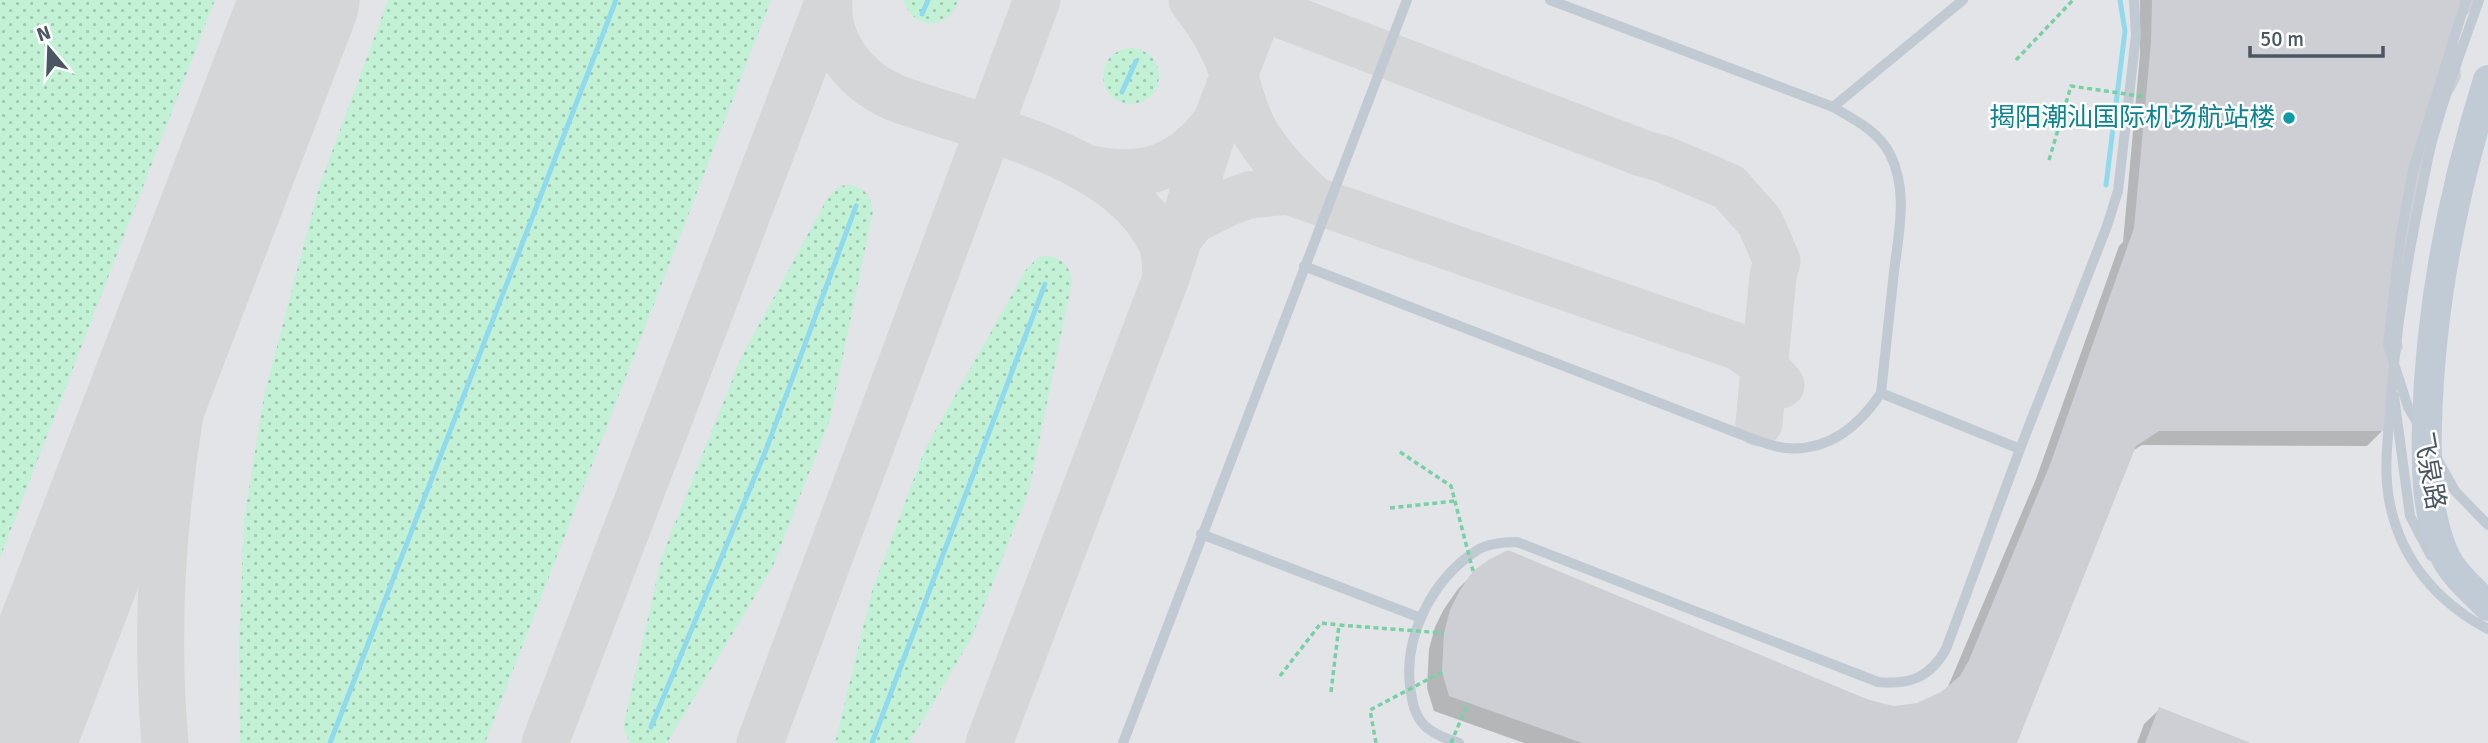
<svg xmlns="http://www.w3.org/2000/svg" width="2488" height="743" font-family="Signika,'Noto Sans SC',sans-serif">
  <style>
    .airport { fill: #e2e4e7 }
    .grass { fill: url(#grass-dots) }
    .shadow { fill: #0003 }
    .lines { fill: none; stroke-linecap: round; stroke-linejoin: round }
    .stream { stroke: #90daee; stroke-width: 5 }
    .taxiway { stroke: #d5d6d8; stroke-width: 47 }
    .runway { stroke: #d5d6d8; stroke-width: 119 }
    .building { fill: #cdcfd5 }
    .path { stroke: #7ad0a6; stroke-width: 3.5; stroke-dasharray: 5 3.5; stroke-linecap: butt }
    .lane { stroke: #c1cad2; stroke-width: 10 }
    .path-bridge { stroke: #7ad0a6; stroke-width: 3.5; stroke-dasharray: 5 3.5; stroke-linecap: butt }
    .lane-bridge { stroke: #c1cad2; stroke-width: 10 }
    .secondary-bridge { stroke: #c1cbd6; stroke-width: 30 }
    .culture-dot { fill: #0f9aa8; stroke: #fff; stroke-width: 2.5 }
    .labels { text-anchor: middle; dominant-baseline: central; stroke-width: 5; stroke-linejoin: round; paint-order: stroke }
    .culture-label { font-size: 26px; fill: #0d838f; stroke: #fff; text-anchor: end }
    .street-label { font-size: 26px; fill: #4a5661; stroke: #fff }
  </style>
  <defs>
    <pattern id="grass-dots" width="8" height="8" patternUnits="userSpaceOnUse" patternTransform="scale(1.75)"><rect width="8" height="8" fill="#c3f1d5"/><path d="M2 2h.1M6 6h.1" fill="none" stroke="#a0c6b0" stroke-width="1.8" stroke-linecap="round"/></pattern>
  </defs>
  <rect width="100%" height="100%" fill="#f5f3f3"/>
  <path class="airport" d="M0,0H2488V743H0Z"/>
  <path class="grass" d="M0,0H215L0,558Z
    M388,0H771L485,743H240L239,647L244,520L264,396L319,187Z
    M903,0H958C950,32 912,30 903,0Z
    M1103 76a28 28 0 1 1 56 0a28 28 0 1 1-56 0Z
    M848,185C864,187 871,195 873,211L830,419L773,566L667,743H630L624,731V723L662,556L741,358L828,197L840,186Z
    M1047,256C1063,258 1070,266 1072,282L1029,490L972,637L909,743H835L872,591L925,449L1027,268L1039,257Z"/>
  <path class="shadow" d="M2140,0H2479L2463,17L2436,111L2383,430L2367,446L2142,445L2131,452L2015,743H1524L1434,711L1427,688L1429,649L1435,627L1444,609L1458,589L1474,573L1894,708L1917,705L1947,689L2036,479L2119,246L2123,242L2140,54Z
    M2160,709L2247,743H2137L2144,724Z"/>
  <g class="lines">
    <path class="stream" d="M922,14L928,0
      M1122,92L1136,61
      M2106,185L2125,31L2120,0
      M651,727L766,450L856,206
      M330,743L616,0
      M872,743L1045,284"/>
    <path class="taxiway" d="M829,0C825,40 852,76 887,94C905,103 927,108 947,115C1019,138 1126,167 1161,242C1166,252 1165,267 1166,278
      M1192,0C1209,21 1225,49 1234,75C1241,95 1245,117 1257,135C1272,160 1293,180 1314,200
      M1242,0L1642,153L1663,159L1729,187L1760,222L1777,261L1773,276L1759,423
      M1091,169C1145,180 1183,167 1216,122L1263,0
      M1178,239L1193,220L1227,203L1249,195L1288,191L1739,347L1760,362L1781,385
      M165,743C153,605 166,468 196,333C212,257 237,183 258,108
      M545,743L829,0
      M760,743L1037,0
      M989,743L1166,278L1216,122"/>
    <path class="runway" d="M15,743L300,0"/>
  </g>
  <path class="building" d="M2152,0H2481L2464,18L2458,40L2461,77L2454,91L2438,112L2414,223L2418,237L2404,262L2396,319L2403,347L2393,368L2384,431H2159L2136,446L2017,743H1582L1449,696L1442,672L1444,633L1450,610L1459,592L1473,571L1490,559L1508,550L1869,700L1894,706L1917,703L1941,692L1960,676L1969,660L2051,462L2134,228L2151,42Z
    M2159,707L2251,743H2145Z"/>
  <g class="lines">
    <path class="path" d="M2016,60L2073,0
      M1390,508L1455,501
      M1280,676L1321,623L1339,625"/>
    <path class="lane" d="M1833,107L1963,0
      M1304,266L1753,439C1763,442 1775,447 1785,448C1828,452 1859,426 1881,393C1885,355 1889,318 1893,281C1897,239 1910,194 1890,154C1878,131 1855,120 1833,107L1550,0
      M1881,393L2020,449
      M2394,396L2410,516L2431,556
      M2419,426L2408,407L2388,345L2400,240L2413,170L2466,0
      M2435,455L2455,491L2488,525
      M1201,534L1421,618
      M1123,743L1407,0
      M1459,743C1447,739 1435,735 1425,726C1414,715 1412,701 1410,686C1404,635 1433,579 1476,551C1488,543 1503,542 1517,542L1878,682C1909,685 1930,678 1946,649L2020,449L2107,226L2118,191L2136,35L2134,0"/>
    <path class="path-bridge" d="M2049,160L2071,86L2146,97
      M1400,452L1451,486L1473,571
      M1331,692L1339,625L1444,633
      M1376,743L1370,710L1442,672
      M1451,743L1468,703"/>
    <path class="lane-bridge" d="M2479,0C2464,43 2447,87 2435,131C2428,153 2425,176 2420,198C2406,265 2396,331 2391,398C2389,431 2383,466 2389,499C2399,557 2436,602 2488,629"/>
    <path class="secondary-bridge" d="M2488,80C2453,191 2430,307 2427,424C2426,467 2426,513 2444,554C2452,573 2473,591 2488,606"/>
  </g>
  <circle class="culture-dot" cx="2289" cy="118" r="7"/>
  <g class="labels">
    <g class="culture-label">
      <text x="2275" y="118">揭阳潮汕国际机场航站楼</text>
    </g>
    <g class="street-label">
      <text transform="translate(2429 471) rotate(80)">飞泉路</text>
    </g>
  </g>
  <g transform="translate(49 49) rotate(341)" stroke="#ffffff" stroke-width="5" paint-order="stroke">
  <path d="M0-5L12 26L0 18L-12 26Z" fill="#4a5661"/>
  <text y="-10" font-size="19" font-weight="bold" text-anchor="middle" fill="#4a5661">N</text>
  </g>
  <path d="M2250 46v10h133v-10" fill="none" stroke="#4a5661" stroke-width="3.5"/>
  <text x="2260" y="46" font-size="21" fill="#4a5661" stroke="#ffffff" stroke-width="5" paint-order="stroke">50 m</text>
</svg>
